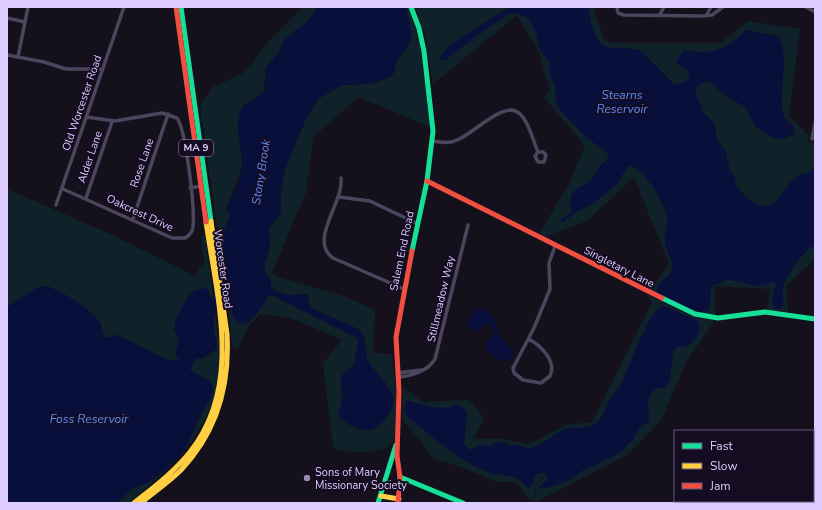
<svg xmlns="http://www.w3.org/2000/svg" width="822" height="510" font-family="'Nunito Sans',sans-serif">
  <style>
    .green { fill: #102229 }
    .water { fill: #090f3b }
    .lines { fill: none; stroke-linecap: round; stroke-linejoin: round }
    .stream { stroke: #090f3b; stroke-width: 1 }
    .street { stroke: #4b455d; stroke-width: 3.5 }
    .fast { stroke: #16e098; stroke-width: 5 }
    .slow { stroke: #ffcf43; stroke-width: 5 }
    .jam { stroke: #f24e42; stroke-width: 5 }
    .poi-dot { fill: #978bb0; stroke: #140c21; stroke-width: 1.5 }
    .labels { text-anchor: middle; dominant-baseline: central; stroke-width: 4; stroke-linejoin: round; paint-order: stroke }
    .shield { fill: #140c21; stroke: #a192bc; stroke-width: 1 }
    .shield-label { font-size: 10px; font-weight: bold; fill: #dcf }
    .street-label { font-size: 11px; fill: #dcf; stroke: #140c21 }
    .poi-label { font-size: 11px; fill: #dcf; stroke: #140c21; text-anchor: start }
    .water-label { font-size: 12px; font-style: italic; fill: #5a8dff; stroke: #140c21 }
  </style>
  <rect width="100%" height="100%" fill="#15111c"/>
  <path class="green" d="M303,7H318L307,22L284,39L279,52L275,59L267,66L264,86L266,89L262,96L252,99L238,123L242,166L226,210L230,214L225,229L224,251L226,276L225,284L200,105L213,87L244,73L268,42Z
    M406,7H408C425,36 429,94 430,127L359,97L313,137L306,192L272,273L281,278L344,296L375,310L373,353L392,354L396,396L395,438C390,456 347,454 333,448L323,363L342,340L291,318L259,314L249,326L238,349H233L227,297L229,298L233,317L238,322H248L261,307L269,295H272L355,336L359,340L354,365L342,375C338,388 345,399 339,412C348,424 358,432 374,429L391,409L394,399L367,359L365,339L360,330L311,308L307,294L287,295L275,291L271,286V281L265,272V263L270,247L268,234L281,192L285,170L305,121L318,99L342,85H357L377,82L390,77L395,69L397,61L410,42L411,31Z
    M415,7H593L604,39L611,43H720L748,21L800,29L789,116L809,136L808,142L815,144V259L786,286L788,312L767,310L770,289L715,286V315L696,312L649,290L669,264L634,177L587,221L544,237L539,234L570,182L585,146L543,96L550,91L539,52L517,15L433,84L425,36Z
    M7,189L108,233L195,276L201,266L204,265L202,236H205L213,297H210L209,290L200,289L189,294L176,322L179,341L176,357L179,358L177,362L170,361L117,335L106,338C101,334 103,327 99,321C88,308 63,293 47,286L37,288L7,307Z
    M648,295L692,316L715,320L686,362L662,419L627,455L536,502L529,499L515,482H497L461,467L434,459L402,418L403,387L423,402L469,400L484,418L474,439L498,438L530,444L565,425L592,422L652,302Z
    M215,311C216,324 219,337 220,350C223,403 193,449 154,481C147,487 135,500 128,503C125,504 119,503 116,503C122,499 126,493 132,489C138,486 144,485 149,482C185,459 198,424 213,387L210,381L189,371L196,358L201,359L217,349L213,325Z"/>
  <path class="water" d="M318,7H406L411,31L410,42L397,61L394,73L390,77L370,84L342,85L318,99L305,121L285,170L281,187V212L269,229L270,247L265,263V272L271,281V286L275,291L287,295L307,294L311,308C320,313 355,326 360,331C368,339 363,351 368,360C375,373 389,382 393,398C396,407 382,426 373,429C362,433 344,424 338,415C339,410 342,405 343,399C343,380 335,379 354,365L358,344L357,338L272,295H269C263,305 253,325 240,324L235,320L229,298L227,297C208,310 214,329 217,349L201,359L196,358L190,370L210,381L213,390L210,400L200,415L188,444L179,457L160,474L149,482L132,489L116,503H7V307L37,288L47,286C65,293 87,306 99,321C103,327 101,334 106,338L117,335L170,361L171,359L177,361L179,358L176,357V350L179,341C178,337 175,334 174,329C173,320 188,296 194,290L207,288L210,297H213C235,282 221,252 225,229C226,224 230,220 230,214L226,210C233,198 242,178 242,164C243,147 233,126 241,110C247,98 258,100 266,89L264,86L266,80L265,68L279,52L284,39L307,22Z
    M508,7H588C593,26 592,48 616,48C625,48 633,48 641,51L674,84L683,83L690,77L688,71L675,62L685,50C690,50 695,52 700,52C718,52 733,45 744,31L748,30L778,36C791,54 777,95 784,116C786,121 791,123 794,127V134L782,139L773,138L756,127L744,106L728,98L709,81C701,82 696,87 695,94L701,104L702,111L714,123L718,140L726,152L730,171L735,177L736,186L750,201L762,206H768L776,201L794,178L800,174H806L815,167V245C805,249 784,277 783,288C782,295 785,303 782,309H776C769,301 774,293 776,284L773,282L763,285L755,286L727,279L719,284H714C707,292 713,301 709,310C696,318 672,299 659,294L657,291C657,280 669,279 672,269C674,260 666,252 665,243C663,235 668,226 667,218C665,202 646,173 632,166L627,167L617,184L603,196L588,207L577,211L564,222L560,221L561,219C578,213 568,206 571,196C573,189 582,186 588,183C594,178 596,170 601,165C604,161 608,162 609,156L604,150L588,139L560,110L556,99L555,85L550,76L549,62L540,50L536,32L528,18L517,13L509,14L489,27L445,60H440C441,44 497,18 508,7Z
    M663,306L697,320C706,330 692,345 683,348L678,346C667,355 676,378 664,389L656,388L651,393L648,400L649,420L647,423L641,426L632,441L620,453L580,472L571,480L550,487L538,489L548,478L544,473L536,474L530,488L526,487C519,473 496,477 484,471C456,458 433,437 409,418L405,413L406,400L431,407L446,408L458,404L467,412L464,445L471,450L481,444L489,446L501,441L511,446C521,442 523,449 530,448C544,445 552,434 565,429C576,425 586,431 596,423C604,416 605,408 610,400C613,394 618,390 621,385C629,369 647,312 663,306Z
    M481,308L493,315L499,334L513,351L512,357L507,361L498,360L486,350V344L495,333L490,324L487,323L478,330L473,332C464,323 470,311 481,308Z"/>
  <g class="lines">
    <path class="stream" d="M533,503L536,486L546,474"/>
    <path class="street" d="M617,7L618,13L624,15L703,16L712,15L723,7
      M806,7L815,12
      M659,16L664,7
      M706,16L711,7
      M7,18L25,22
      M7,55L44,62L66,69H102
      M18,57L28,7
      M812,139L815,123
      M433,141C441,142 449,144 457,140C474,134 506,97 521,115C530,124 533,141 538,152L535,156L538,162H544L546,155L543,152H538
      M341,178C344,203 308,240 333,258L404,289
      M190,188L202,186
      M63,189L172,238H185C190,235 193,231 193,226C195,209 186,130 177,118L162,113L115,121L86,117
      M339,197L370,201L418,224
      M86,198L112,122
      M56,205L124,7
      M133,219L168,114
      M529,339C541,346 557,361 550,376L541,383L523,380L514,373L513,368L534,328L550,289L549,263L555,246
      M398,373L421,370
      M398,377C412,376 428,371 435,359L468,225"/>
    <path class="fast" d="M181,7L211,221
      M411,7L419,28L424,51L433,131L427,181L412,251
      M662,298L695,314L718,318L765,312L815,319
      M400,477L463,503
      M378,503L396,445"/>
    <path class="slow" d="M381,496L399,499
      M134,503C154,487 174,472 190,452C243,386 217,298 206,222
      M141,503C154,492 169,482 181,470C217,432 230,385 227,334L211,221"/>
    <path class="jam" d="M176,7L206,222
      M427,181L662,298
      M398,503L400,477L397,456L399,391L396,337L412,251"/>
  </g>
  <circle class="poi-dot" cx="307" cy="478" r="4"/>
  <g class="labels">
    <rect class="shield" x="179" y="140" width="34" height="16" rx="3"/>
    <g class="shield-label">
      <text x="196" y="148">MA 9</text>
    </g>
    <g class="street-label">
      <text transform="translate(82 103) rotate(-71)">Old Worcester Road</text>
      <text transform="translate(90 157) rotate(-71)">Alder Lane</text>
      <text transform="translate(142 163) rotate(-71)">Rose Lane</text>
      <text transform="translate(140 213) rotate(25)">Oakcrest Drive</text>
      <text transform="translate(402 251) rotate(-78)">Salem End Road</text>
      <text transform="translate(619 267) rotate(27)">Singletary Lane</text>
      <text transform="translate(223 269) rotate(82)">Worcester Road</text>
      <text transform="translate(441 299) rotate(-77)">Stillmeadow Way</text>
    </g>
    <g class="poi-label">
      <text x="315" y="472">Sons of Mary<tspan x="315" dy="13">Missionary Society</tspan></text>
    </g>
    <g class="water-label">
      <text x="622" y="95">Stearns<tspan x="622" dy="14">Reservoir</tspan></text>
      <text transform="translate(261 172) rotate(-81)">Stony Brook</text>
      <text x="89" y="419">Foss Reservoir</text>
    </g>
  </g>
  <rect width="822" height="510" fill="none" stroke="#ddccff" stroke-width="16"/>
  <rect x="674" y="430" width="140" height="72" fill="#140c21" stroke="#64597a"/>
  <rect x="682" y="443" width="20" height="6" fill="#16e098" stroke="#64597a"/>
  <text x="710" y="450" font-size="12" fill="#ddccff">Fast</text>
  <rect x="682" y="463" width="20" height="6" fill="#ffcf43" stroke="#64597a"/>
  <text x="710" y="470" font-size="12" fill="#ddccff">Slow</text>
  <rect x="682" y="483" width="20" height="6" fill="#f24e42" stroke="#64597a"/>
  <text x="710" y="490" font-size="12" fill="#ddccff">Jam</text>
</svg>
